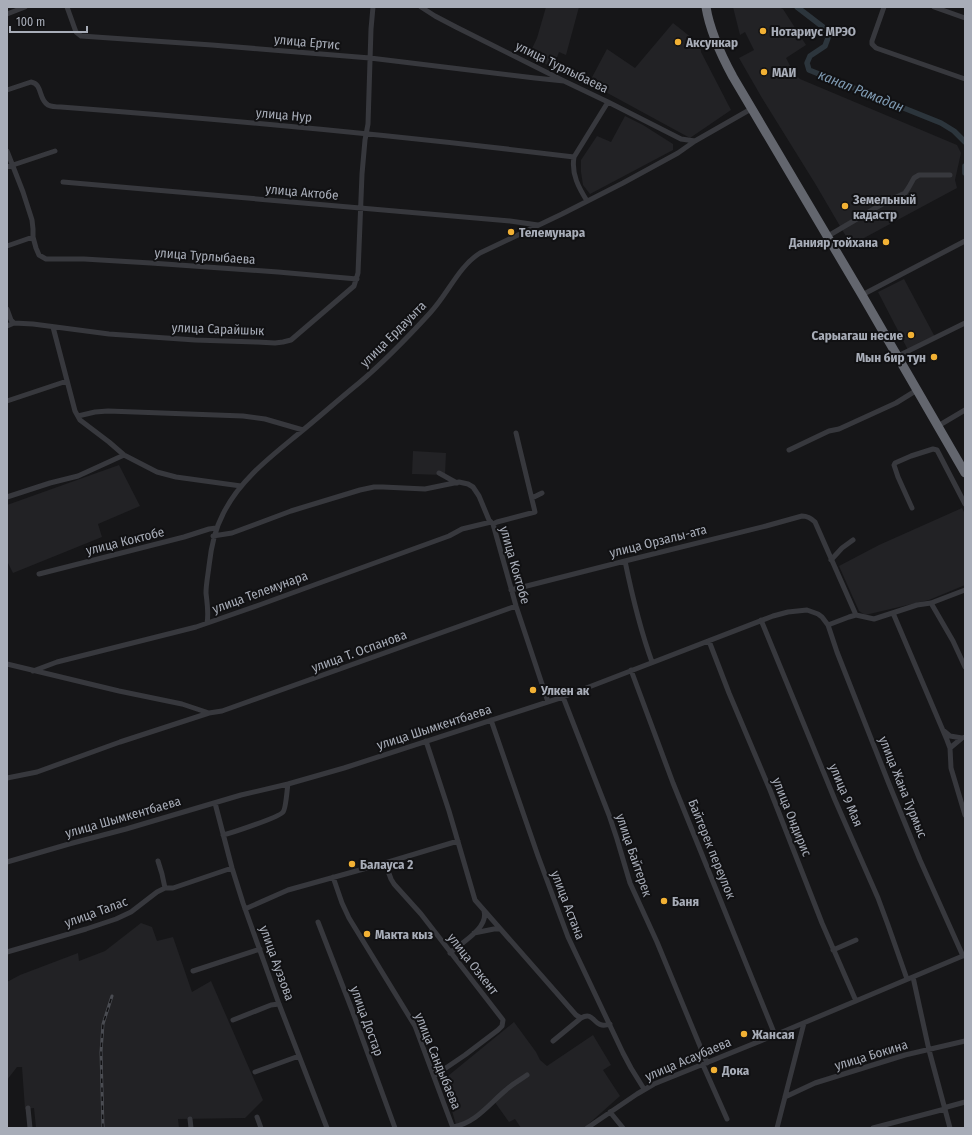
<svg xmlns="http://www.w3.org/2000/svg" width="972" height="1135" font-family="'Fira Sans Condensed',sans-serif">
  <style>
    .built { fill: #222225 }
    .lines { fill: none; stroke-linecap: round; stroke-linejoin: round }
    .canal { stroke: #2c353c; stroke-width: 5.5 }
    .street { stroke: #37383d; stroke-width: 5 }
    .highway { stroke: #63666e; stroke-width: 9 }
    .rail-casing { stroke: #4a4c52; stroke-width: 3 }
    .rail { stroke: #111113; stroke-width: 1.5; stroke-dasharray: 4.5; stroke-linecap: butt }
    .poi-dot { fill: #f2b134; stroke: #111113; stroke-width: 1.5 }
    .labels { text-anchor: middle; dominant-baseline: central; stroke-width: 4; stroke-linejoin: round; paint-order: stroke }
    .poi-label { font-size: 13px; font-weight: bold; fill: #a8adb8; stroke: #111113; text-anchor: start }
    .street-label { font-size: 13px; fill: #a8adb8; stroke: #111113 }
    .water-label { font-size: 14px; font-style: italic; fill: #7f9bb3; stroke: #111113 }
  </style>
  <rect width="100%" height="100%" fill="#161618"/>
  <path class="built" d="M546,7H579L566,55L559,52L553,68L529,55L537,38Z
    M733,7H778L783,9L806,45L786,58L794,73L800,79L957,145L961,153L955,180L957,188L851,245L816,185L762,98L739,58L754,50L745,32L740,35Z
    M673,23L692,38L700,41L701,52L731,110L690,138L589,83L607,49L635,68Z
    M625,116L643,125L673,144V150L590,194L583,185L581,172V160L597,136L611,142Z
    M904,279L935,337L908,350L878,292Z
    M413,451L446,453L445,475L412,474Z
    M119,465L140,506L98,524L102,537L13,573L7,561V505Z
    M962,508L965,514V585L929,600L865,615L859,611L839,566L879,545Z
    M141,923L152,927L157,941L173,937L192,992L211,981L263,1100L245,1118L178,1119L179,1128H36L34,1108L25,1109L22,1067H17L7,1080V982L20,975L78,953L79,961L105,951Z
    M514,1022L536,1052L540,1060L547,1066L593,1035L611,1065L603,1070L620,1096L584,1128H521L515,1119L509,1122L494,1101L474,1119L460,1128H457L443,1080Z"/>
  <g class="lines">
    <path class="canal" d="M797,7L823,27L828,38L825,46L810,56L807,63L809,70L941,123L954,131L965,142
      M965,166V173"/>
    <path class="street" d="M67,7L76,32L81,36L212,45L370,58L535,78L564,81
      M421,7L435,16L456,27L564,81L608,102L681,139L695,141
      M884,7L872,41V44L876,48L965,79
      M934,7L965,18
      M7,14L25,7
      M7,90L31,82C43,84 38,99 48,105C52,107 57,107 61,107C232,120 403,136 574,157
      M7,151L23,192L32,220L33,229V237L36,248L39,255L46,259H84L151,263L278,272L357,279
      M7,167L55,151
      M63,182L510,221L538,225
      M587,201C579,188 571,174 574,157L608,102
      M828,236L884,203L905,193L909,187L914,178L919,175H950
      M817,245L830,240
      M7,246L33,237
      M862,295L965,241
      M7,309L11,320L14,323
      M7,326L14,323L33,324L109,334L195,340L257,342L275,343L283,342L291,340L354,286L358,273L362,174L365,140L368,124L371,29L373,7
      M53,327L75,411L80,420L109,442L124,455L157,472L176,477L241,486
      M898,356L965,323
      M7,401L67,381
      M78,416L95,412L108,411L243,416L265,419L303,430
      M938,426L965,410
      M789,450L829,431L839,429L896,403L917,390
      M439,473L457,483
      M7,497L50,483L78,476L124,455
      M532,498L542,493
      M912,508L898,477L894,465L895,463L911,456L933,449L937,450L965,504
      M493,524L497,522L535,512L516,433
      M213,536L232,533L291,511L360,490L374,487H383L425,489L459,482L468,484L473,487L479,496L489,520L493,524L516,606L548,702
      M831,560L842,548L853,540
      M625,561C632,595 640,629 652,662
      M39,574L184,537L209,529L216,528
      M511,590L625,561L766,526L802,516C807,516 811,518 815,522L856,615
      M931,603L953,641L965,667
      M893,613L947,740L950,748L951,768L965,815
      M761,620L835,800L878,898L888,925L907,979
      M207,623C209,613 207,603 206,593C206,584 208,575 209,566C211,547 214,531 223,514C239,481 269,458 297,435C318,418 338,400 359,383C385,361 408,337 430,313C448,294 458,267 480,253L562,214L623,183L678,153L695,141L751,109
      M828,625L849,617L856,615L874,619L917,605L931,603L965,590
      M709,641L729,693L770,790L822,923L856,1001
      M7,664L119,691L182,704L209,713
      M631,670L673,783L688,820L775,1035
      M33,671L57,662L196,627L262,604L314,585L449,536L462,529L491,522
      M563,697L609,815L617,839L630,883L657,942L707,1063
      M491,720L538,856L568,937L623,1053L631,1068L644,1089
      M944,731L950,736L962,738
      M426,741L449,811L475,900L576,1015L581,1018
      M950,748L962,738L965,737
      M7,778L37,772L120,742L209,713L222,711L516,606
      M215,803L232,868L243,903L279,1004L327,1128
      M223,835C231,833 280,817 283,812C286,809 287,789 288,784
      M158,861L162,874L165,888
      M7,862L69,844L126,829L241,795L288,784L344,768L563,697L773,616L788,612L807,610L818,614L822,617L828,625L837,652L889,784L920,860L963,956
      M385,863L391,879L394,884L421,914L503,1020L502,1026L498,1030L465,1055L434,1076
      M333,877L342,903L349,918L415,1026L453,1128
      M245,909L288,890L385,863L458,841
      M318,922L352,1010L395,1128
      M474,933L494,929H500
      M833,950L856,940
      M7,952L86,929L116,919L131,912L157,892L165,888H173L232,868
      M450,953C461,943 489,928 484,911
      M193,971L260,949
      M913,977L929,1050L950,1128
      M233,1020L271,1005L279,1004
      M553,1041L581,1018C596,1010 592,1030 610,1024
      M703,1065L727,1119
      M255,1072L299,1056
      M785,1097L815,1083L905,1055L965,1041
      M28,1108L30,1128
      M610,1112L623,1128
      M257,1117L261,1128
      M190,1119L191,1128
      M453,1127C476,1123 489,1104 506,1090C512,1084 520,1080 527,1075
      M587,1128L637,1094L654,1084L775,1035L965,955
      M777,1128L804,1023
      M873,1128L945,1109L947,1107L965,1102"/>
    <path class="highway" d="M706,7C710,32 721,55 733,77L862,295L965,473"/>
    <defs>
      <path id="rail" d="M103,1128L101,1052L103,1024L112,996"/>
    </defs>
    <use href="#rail" class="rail-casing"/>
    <use href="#rail" class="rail"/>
  </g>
  <g class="poi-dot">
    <circle cx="763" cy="31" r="4"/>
    <circle cx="678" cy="42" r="4"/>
    <circle cx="764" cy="72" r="4"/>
    <circle cx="845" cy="206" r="4"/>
    <circle cx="511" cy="232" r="4"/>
    <circle cx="886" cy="242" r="4"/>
    <circle cx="911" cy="335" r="4"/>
    <circle cx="934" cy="357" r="4"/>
    <circle cx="533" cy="690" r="4"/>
    <circle cx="352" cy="864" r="4"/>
    <circle cx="664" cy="901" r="4"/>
    <circle cx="367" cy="934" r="4"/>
    <circle cx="744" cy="1034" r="4"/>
    <circle cx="714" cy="1070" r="4"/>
  </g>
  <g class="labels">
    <g class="poi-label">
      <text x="771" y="31">Нотариус МРЭО</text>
      <text x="686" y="42">Аксункар</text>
      <text x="772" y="72">МАИ</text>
      <text x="853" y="199">Земельный<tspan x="853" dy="15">кадастр</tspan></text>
      <text x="519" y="232">Телемунара</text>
      <text x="878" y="242" text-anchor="end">Данияр тойхана</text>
      <text x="903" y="335" text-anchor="end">Сарыагаш несие</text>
      <text x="926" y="357" text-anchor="end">Мын бир тун</text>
      <text x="541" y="690">Улкен ак</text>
      <text x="360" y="864">Балауса 2</text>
      <text x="672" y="901">Баня</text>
      <text x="375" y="934">Макта кыз</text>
      <text x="752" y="1034">Жансая</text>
      <text x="722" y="1070">Дока</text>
    </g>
    <g class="street-label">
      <text transform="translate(307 42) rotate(5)">улица Ертис</text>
      <text transform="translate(562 67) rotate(26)">улица Турлыбаева</text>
      <text transform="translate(284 115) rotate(5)">улица Нур</text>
      <text transform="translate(302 192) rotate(5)">улица Актобе</text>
      <text transform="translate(205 256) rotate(4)">улица Турлыбаева</text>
      <text transform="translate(218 329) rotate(2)">улица Сарайшык</text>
      <text transform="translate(393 334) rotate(-45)">улица Ердауыта</text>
      <text transform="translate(125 541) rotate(-14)">улица Коктобе</text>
      <text transform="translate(658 541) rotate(-14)">улица Орзалы-ата</text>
      <text transform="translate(515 565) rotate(74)">улица Коктобе</text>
      <text transform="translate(260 592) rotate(-20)">улица Телемунара</text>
      <text transform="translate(359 651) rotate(-20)">улица Т. Оспанова</text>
      <text transform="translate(434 727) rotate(-18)">улица Шымкентбаева</text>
      <text transform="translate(903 787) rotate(68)">улица Жана Турмыс</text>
      <text transform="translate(846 795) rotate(67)">улица 9 Мая</text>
      <text transform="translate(123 817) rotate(-16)">улица Шымкентбаева</text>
      <text transform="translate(792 817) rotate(68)">улица Ондирис</text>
      <text transform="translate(712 849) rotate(68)">Байтерек переулок</text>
      <text transform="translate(634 855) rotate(71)">улица Байтерек</text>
      <text transform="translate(568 905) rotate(69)">улица Астана</text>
      <text transform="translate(96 912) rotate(-20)">улица Талас</text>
      <text transform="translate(277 963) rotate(70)">улица Ауэзова</text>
      <text transform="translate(473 964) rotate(52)">улица Озкент</text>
      <text transform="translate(367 1021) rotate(70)">улица Достар</text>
      <text transform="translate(871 1055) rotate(-17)">улица Бокина</text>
      <text transform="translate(688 1059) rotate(-23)">улица Асаубаева</text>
      <text transform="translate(438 1061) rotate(68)">улица Сандыбаева</text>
    </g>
    <g class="water-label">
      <text transform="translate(861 91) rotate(22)">канал Рамадан</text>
    </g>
  </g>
  <rect width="972" height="1135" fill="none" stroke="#a8adb8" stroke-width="16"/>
  <path d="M10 26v6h77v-6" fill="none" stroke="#a8adb8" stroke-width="2"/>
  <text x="16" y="26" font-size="12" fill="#a8adb8" stroke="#111113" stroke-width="3" paint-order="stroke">100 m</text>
</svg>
